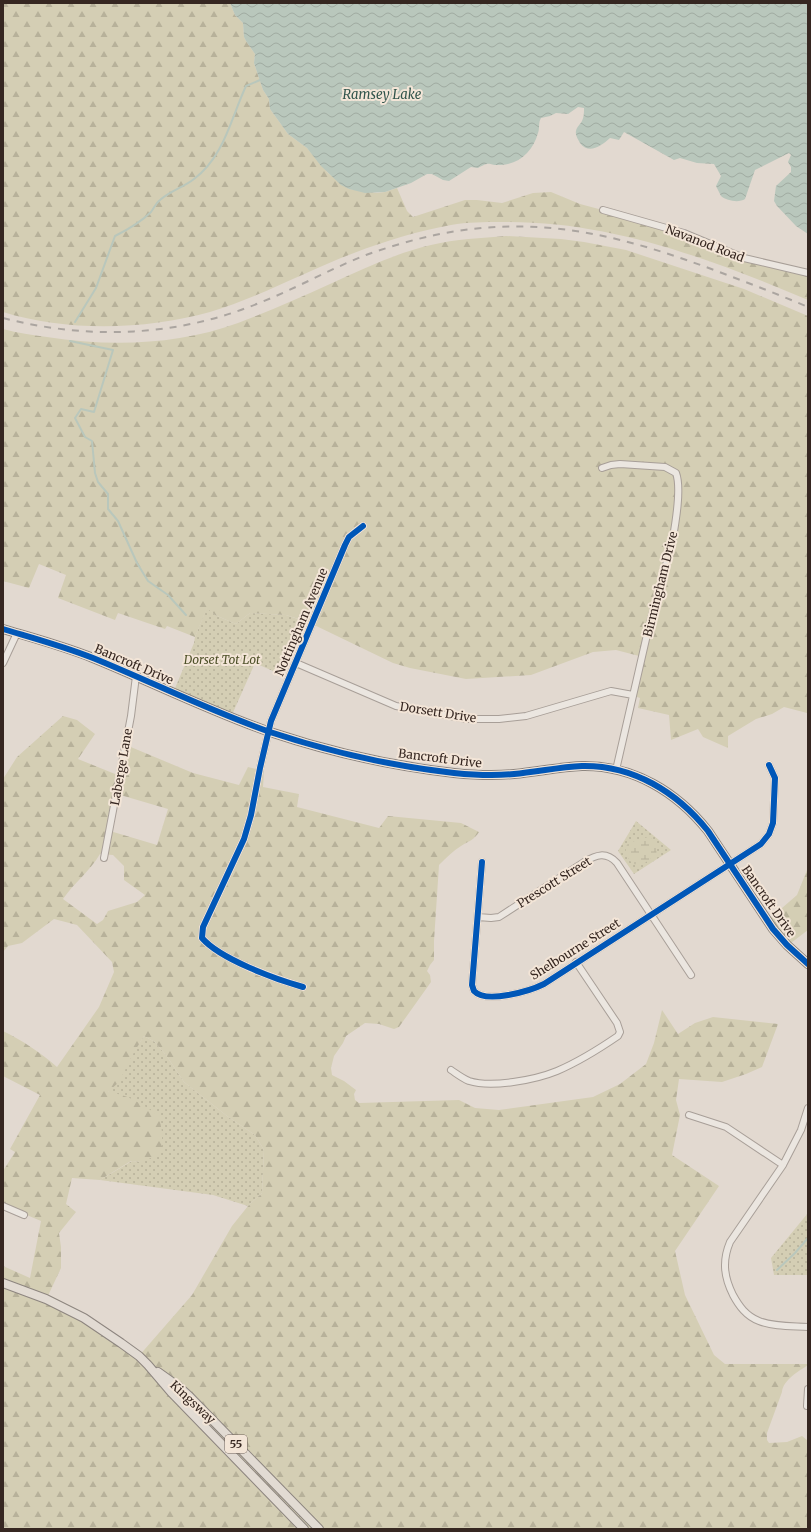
<svg xmlns="http://www.w3.org/2000/svg" width="811" height="1532" font-family="Merriweather,serif">
  <style>
    .grass { fill: url(#grass-dots) }
    .forest { fill: url(#forest-firs); fill-rule: evenodd }
    .wetland { fill: url(#wetland-marsh) }
    .water { fill: url(#water-waves) }
    .lines { fill: none; stroke-linecap: round; stroke-linejoin: round }
    .stream { stroke: #b9c7bc; stroke-width: 2 }
    .minor-casing { stroke: #a89f98; stroke-width: 8 }
    .major-casing { stroke: #8d857f; stroke-width: 10 }
    .minor { stroke: #ebe6e0; stroke-width: 6 }
    .major { stroke: #e2dbd3; stroke-width: 8 }
    .rail { stroke: #aba5a0; stroke-width: 2; stroke-dasharray: 7 7; stroke-linecap: butt }
    .cycleway-casing { stroke: #f3e5d7; stroke-width: 8 }
    .cycleway { stroke: #0057b8; stroke-width: 6 }
    .labels { text-anchor: middle; dominant-baseline: central; stroke-width: 4; stroke-linejoin: round; paint-order: stroke }
    .shield { fill: #f3e5d7; stroke: #6f6058; stroke-width: 1 }
    .shield-label { font-size: 11px; font-weight: bold; fill: #362721 }
    .street-label { font-size: 12px; fill: #362721; stroke: #f3e5d7 }
    .park-label { font-size: 12px; font-style: italic; fill: #4e5129; stroke: #f3e5d7 }
    .water-label { font-size: 13px; font-style: italic; fill: #32554c; stroke: #f3e5d7 }
  </style>
  <defs>
    <pattern id="grass-dots" width="8" height="8" patternUnits="userSpaceOnUse"><rect width="8" height="8" fill="#d4ceb4"/><path d="M2 2h.1M6 6h.1" fill="none" stroke="#b7b19a" stroke-width="1.8" stroke-linecap="round"/></pattern>
    <pattern id="forest-firs" width="22" height="20" patternUnits="userSpaceOnUse"><rect width="22" height="20" fill="#d4ceb4"/><path d="M5 1l3.5 6h-7zM16 11l3.5 6h-7z" fill="#b7b19a"/></pattern>
    <pattern id="wetland-marsh" width="20" height="14" patternUnits="userSpaceOnUse"><rect width="20" height="14" fill="#d4ceb4"/><path d="M1 5h8M5 5V1M11 12h8M15 12V8" fill="none" stroke="#b7b19a"/></pattern>
    <pattern id="water-waves" width="16" height="10" patternUnits="userSpaceOnUse"><rect width="16" height="10" fill="#b9c7bc"/><path d="M0 5q4-4 8 0t8 0" fill="none" stroke="#a0aba1"/></pattern>
  </defs>
  <rect width="100%" height="100%" fill="#e2d9d0"/>
  <path class="grass" d="M207,607L215,615L236,624L250,613L286,615L307,622L284,676L255,663L231,717L173,693L194,643L195,637Z
    M636,821L671,850L634,874L618,851Z
    M144,1036L155,1042L166,1055L184,1082L227,1116L255,1135L264,1150L262,1193L248,1206L213,1195L100,1180L132,1161L141,1162L108,1092Z
    M808,1213V1275H774L771,1258Z"/>
  <path class="forest" d="M3,3H230L235,15L243,23L244,37L246,41L255,54L254,63L263,90L269,99L270,109L288,134L307,148L328,173L349,189L377,193L385,192L397,188L407,211L413,217L465,200H477L502,203L533,193L551,192L580,204L655,224L734,255L808,272V300C711,259 608,220 501,222C485,222 467,222 451,225C418,231 385,241 354,253C306,271 260,297 210,312C146,330 67,332 3,312Z
    M506,236L561,239L584,242L626,250L744,289L808,316L807,713L784,707L772,714L756,719L728,736V748L703,737L698,729L671,740L669,715L638,708L640,698L634,696L643,657L616,650L593,652L531,675L466,679L410,668L393,663L308,622L286,615L250,613L236,624L215,615L207,608L195,637L167,626L165,629L118,613L115,620L58,598L66,575L39,564L29,588L3,581V329C18,333 32,335 47,337C111,347 178,345 238,323C269,311 300,298 330,284C363,269 396,253 431,245C456,239 481,238 506,236Z
    M63,716L77,720L95,734L78,759L120,776L126,745L193,773L239,785L248,767L264,771L263,787L299,794L297,807L379,828L388,816L461,823L479,832C474,840 469,841 461,846C453,851 446,858 439,865L434,941V960L430,965L427,971L430,975L431,982L399,1027L394,1029L379,1024L365,1023L346,1036L343,1043L334,1056L331,1068L332,1075L344,1081L356,1090L354,1094L355,1100L359,1103L459,1100L475,1108L499,1110L593,1097L620,1084L646,1064L654,1043L662,1010L678,1034L695,1023L713,1017L778,1024L762,1067L746,1074L722,1082L679,1079L676,1100L680,1115L672,1155L719,1186L675,1251L685,1295L714,1355L725,1364H808V1365C799,1371 783,1380 782,1392L767,1433V1440L769,1443L787,1442L802,1436L807,1440L808,1529H3V1266L30,1278L41,1221L3,1205V1171L15,1152L10,1149L40,1095L3,1076V1031C23,1041 40,1052 57,1067L99,1007L114,972L112,962L77,925L54,919L22,943L8,946L3,952V779L17,757ZM117,794L168,809L157,845L110,831ZM100,854L113,855L124,866V880L145,895L137,902L108,911L103,920L97,924L63,899C74,883 90,871 100,854ZM144,1036L155,1042L166,1055L184,1082L227,1116L255,1135L264,1150L262,1193L248,1206L232,1226L192,1295L138,1357L66,1309L46,1300L61,1268V1247L59,1233L76,1212L66,1204L72,1178L100,1180L131,1161L141,1162L158,1155L162,1150V1132L159,1116C144,1105 127,1094 108,1092L119,1082L133,1054Z
    M808,864V930L787,946L767,921L797,895L807,870Z"/>
  <path class="wetland" d="M648,837L656,841L657,848L656,855L642,865L633,864C627,858 623,850 628,843Z"/>
  <path class="water" d="M230,3H808V234L796,226L777,206L774,201L776,186L791,172V167L788,162L791,155L789,153L755,170L745,199C739,203 727,201 721,196L716,186L721,176L714,164L697,163L680,158L674,160L624,132L619,140L610,138C601,146 589,155 580,143C578,139 575,135 576,131C577,126 580,125 582,121C584,117 584,112 584,108L578,107L568,114L556,113L550,116L541,118C538,123 540,128 538,133C533,151 520,164 501,165C488,166 492,160 478,168L471,167L449,181L443,180L432,174H427L411,183L385,192L365,193L349,189L341,185L321,166L307,148L288,134L270,109L269,99L263,90L254,63L255,54L246,41L244,37L243,23L235,15Z"/>
  <g class="lines">
    <path class="stream" d="M75,322L96,288L115,236C127,230 141,222 151,212C154,208 156,203 160,200C170,191 184,187 194,179C224,157 231,118 246,86L260,80
      M70,341L113,350L94,412L81,409L75,418L85,437L92,441L95,473L98,482L108,494V509L118,521L137,563L148,581L168,595L186,615
      M777,1270L795,1253L808,1238"/>
    <defs>
      <path id="minor" d="M603,210L684,233L744,258L808,273
        M602,468L611,465L620,464L665,467L676,473C682,489 675,526 672,543L649,626L616,770
        M3,663L17,633
        M296,663L396,706L467,719H499L526,716L611,691L633,695
        M104,858L131,716L136,676
        M482,862L472,985L474,991C486,1004 530,991 544,984L761,844L769,834L773,823L775,778L769,765
        M478,917L491,918L499,917L584,862C596,855 606,851 617,863L691,975
        M303,987C275,979 220,959 202,938L203,927L244,839L251,815L260,768L271,721L345,545L349,537L363,526
        M451,1070C457,1074 462,1078 469,1081C492,1088 535,1080 557,1071C578,1062 599,1049 618,1036L620,1032L617,1023L576,962
        M808,1108L801,1130L783,1165L730,1242C722,1261 724,1277 733,1295C739,1306 746,1316 759,1321C774,1327 792,1326 808,1327
        M689,1115L726,1127L783,1165
        M3,1206L24,1215
        M808,1389L807,1406H808"/>
      <path id="major" d="M3,629C33,638 63,646 93,658C152,682 210,711 270,732C330,752 392,766 454,773C474,775 494,776 514,774C537,772 559,767 582,766C633,765 677,792 708,831L773,929L787,945L808,964
        M3,1283L46,1299L84,1318L121,1343L139,1356L148,1365L171,1392L304,1529
        M158,1372L179,1387L190,1397L319,1529"/>
    </defs>
    <use href="#minor" class="minor-casing"/>
    <use href="#major" class="major-casing"/>
    <use href="#minor" class="minor"/>
    <use href="#major" class="major"/>
    <path class="rail" d="M3,318C88,340 177,337 259,303C295,289 330,269 366,255C388,247 412,240 435,235C540,213 624,236 722,273C751,284 780,295 808,307"/>
    <defs>
      <path id="cycleway" d="M3,629C33,638 63,646 93,658C152,682 210,711 270,732C330,752 392,766 454,773C474,775 494,776 514,774C537,772 559,767 582,766C633,765 677,792 708,831L773,929L787,945L808,964
        M482,862L472,985L474,991C486,1004 530,991 544,984L761,844L769,834L773,823L775,778L769,765
        M303,987C275,979 220,959 202,938L203,927L244,839L251,815L260,768L271,721L345,545L349,537L363,526"/>
    </defs>
    <use href="#cycleway" class="cycleway-casing"/>
    <use href="#cycleway" class="cycleway"/>
  </g>
  <g class="labels">
    <rect class="shield" x="225" y="1435" width="22" height="18" rx="3"/>
    <g class="shield-label">
      <text x="236" y="1444">55</text>
    </g>
    <g class="street-label">
      <text transform="translate(705 243) rotate(21)">Navanod Road</text>
      <text transform="translate(660 584) rotate(-76)">Birmingham Drive</text>
      <text transform="translate(301 622) rotate(-67)">Nottingham Avenue</text>
      <text transform="translate(134 664) rotate(23)">Bancroft Drive</text>
      <text transform="translate(438 712) rotate(9)">Dorsett Drive</text>
      <text transform="translate(440 758) rotate(7)">Bancroft Drive</text>
      <text transform="translate(121 767) rotate(-80)">Laberge Lane</text>
      <text transform="translate(554 882) rotate(-32)">Prescott Street</text>
      <text transform="translate(769 901) rotate(55)">Bancroft Drive</text>
      <text transform="translate(575 949) rotate(-32)">Shelbourne Street</text>
      <text transform="translate(193 1402) rotate(43)">Kingsway</text>
    </g>
    <g class="park-label">
      <text x="222" y="659">Dorset Tot Lot</text>
    </g>
    <g class="water-label">
      <text x="382" y="94">Ramsey Lake</text>
    </g>
  </g>
  <rect width="811" height="1532" fill="none" stroke="#362721" stroke-width="8"/>
</svg>
